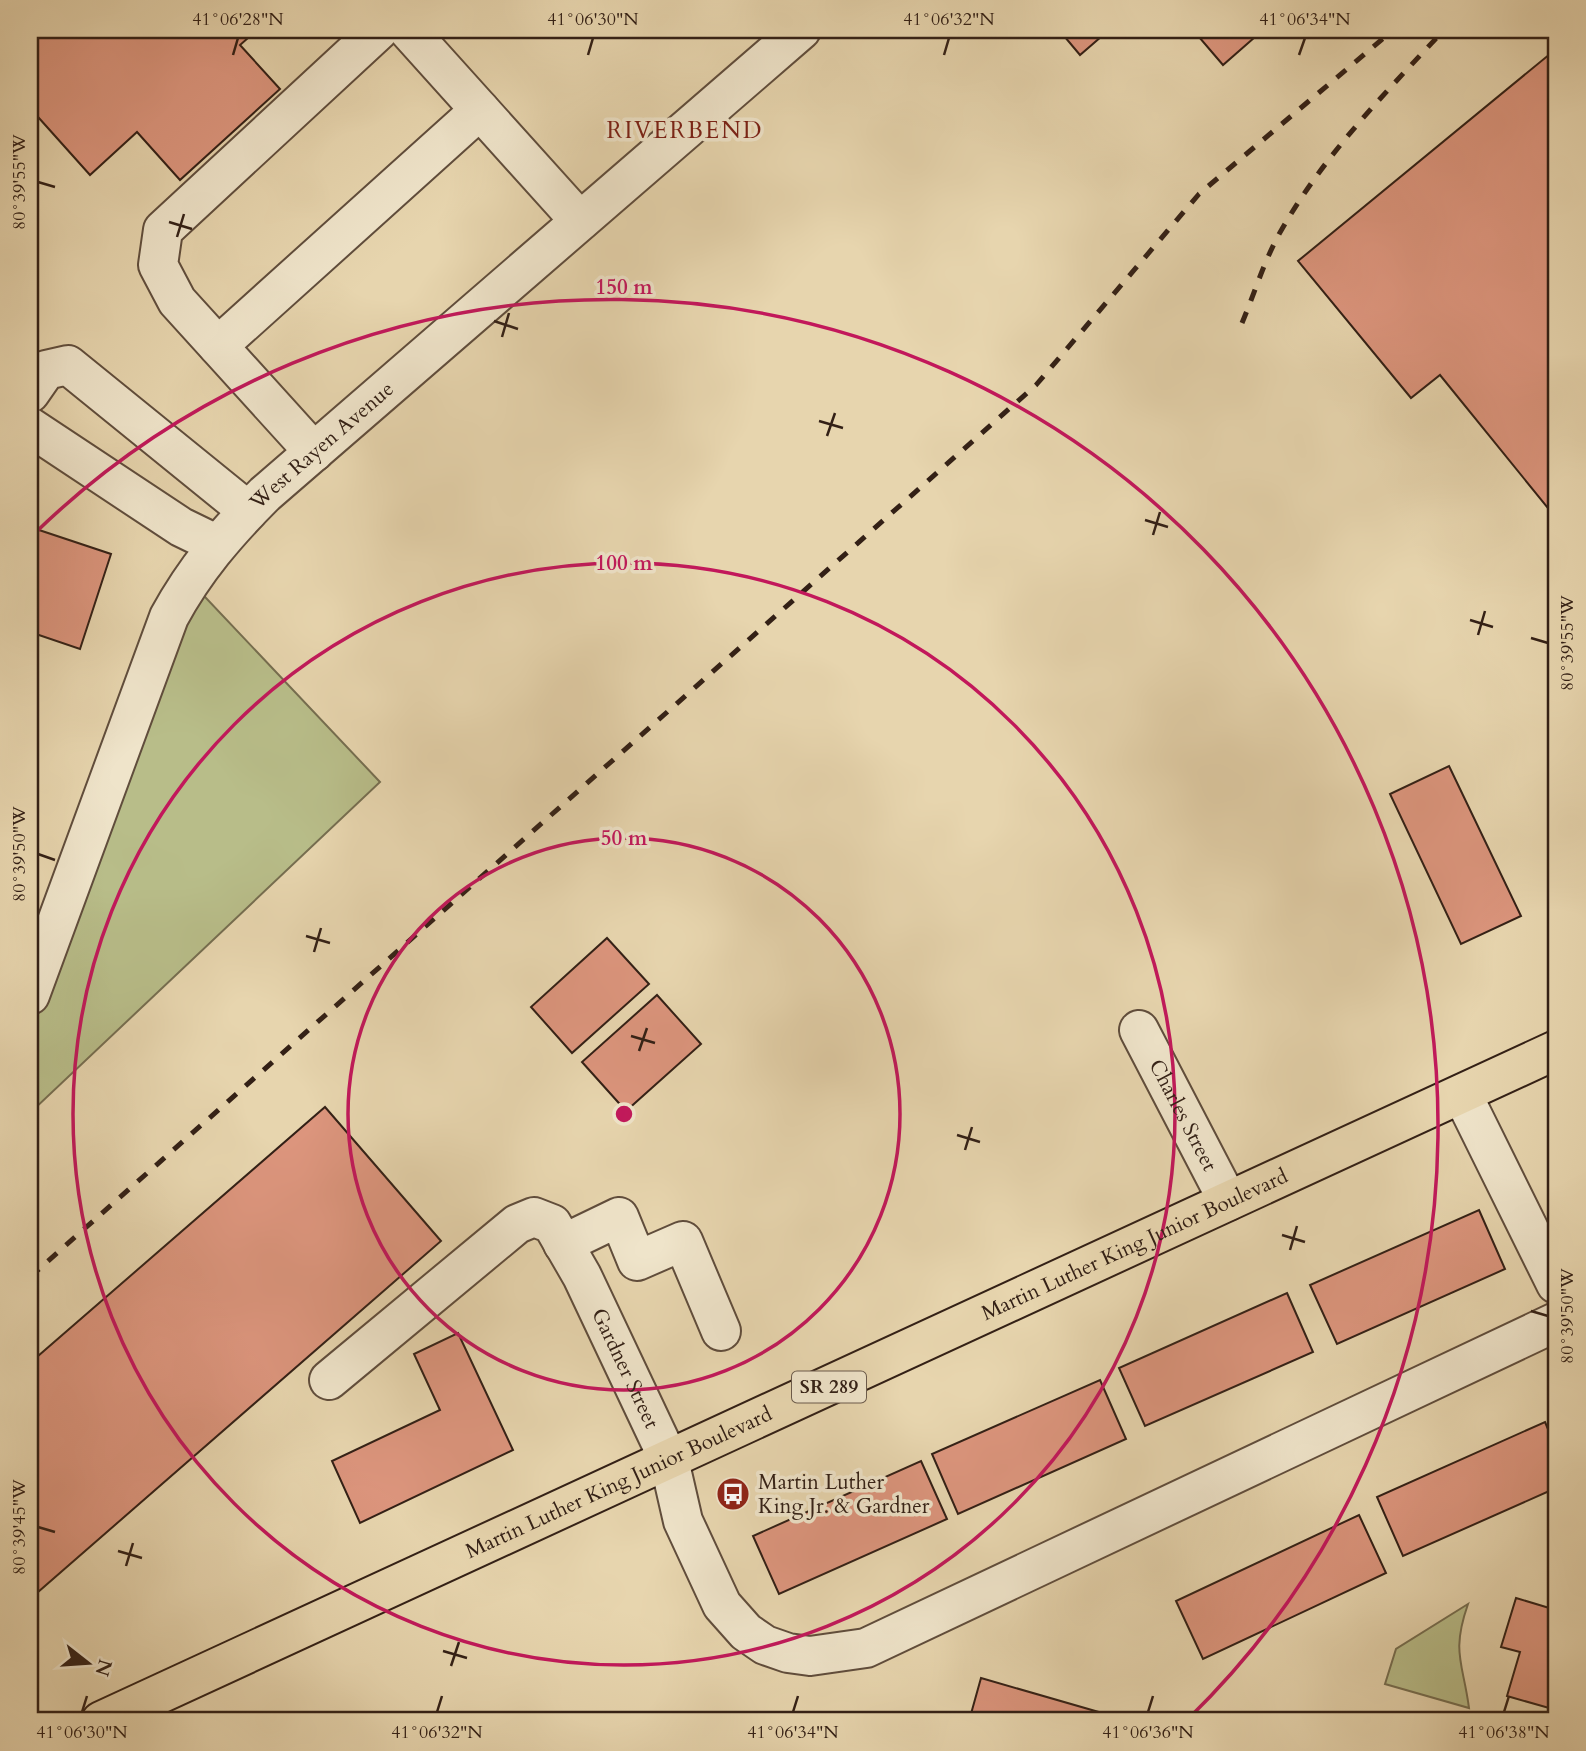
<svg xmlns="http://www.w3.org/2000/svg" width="1586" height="1751" font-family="Cardo,serif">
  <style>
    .green { fill: #b8bd89; stroke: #766e50; stroke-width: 2 }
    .building { fill: #dc957d; stroke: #332016; stroke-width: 2 }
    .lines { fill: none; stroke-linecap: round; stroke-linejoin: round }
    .minor-casing { stroke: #604d3c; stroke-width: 42 }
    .major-casing { stroke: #332016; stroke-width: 42 }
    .minor { stroke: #efe4ca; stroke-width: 38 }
    .major { stroke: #e7d5ae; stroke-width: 38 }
    .rail { stroke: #332016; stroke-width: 5; stroke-dasharray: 12 12; stroke-linecap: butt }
    .ticks { fill: none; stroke: #332016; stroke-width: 2.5 }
    .ring { fill: none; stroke: #c2185b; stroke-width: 3.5 }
    .labels { text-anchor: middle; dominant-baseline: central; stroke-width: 7; stroke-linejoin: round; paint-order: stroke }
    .shield { fill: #efe4ca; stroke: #6b5b4c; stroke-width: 2 }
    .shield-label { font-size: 19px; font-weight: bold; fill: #332016 }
    .street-label { font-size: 21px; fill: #332016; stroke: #efe4ca }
    .poi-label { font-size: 21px; fill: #332016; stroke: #efe4ca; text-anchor: start }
    .neighbourhood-label { font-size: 23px; letter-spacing: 2px; fill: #7a1f14; stroke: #efe4ca }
    .centre { fill: #c2185b; stroke: #efe4ca; stroke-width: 3.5 }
    .ring-label { font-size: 21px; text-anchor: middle; font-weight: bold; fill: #c2185b; stroke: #efe4ca; stroke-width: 7; stroke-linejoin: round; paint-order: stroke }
    .neatline { fill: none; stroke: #332016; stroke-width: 2.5 }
    .ticks-label { font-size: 18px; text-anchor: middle; fill: #332016 }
  </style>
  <rect width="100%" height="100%" fill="#e7d5ae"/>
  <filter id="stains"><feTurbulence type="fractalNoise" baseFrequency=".00286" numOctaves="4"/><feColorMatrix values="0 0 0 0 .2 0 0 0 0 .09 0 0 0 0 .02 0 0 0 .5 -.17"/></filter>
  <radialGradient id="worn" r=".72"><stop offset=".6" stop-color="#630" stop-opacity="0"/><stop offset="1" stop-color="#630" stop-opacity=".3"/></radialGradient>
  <path class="green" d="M189,580L380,782L30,1113V995Z
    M1468,1604C1451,1653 1463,1662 1469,1708L1385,1684L1396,1649Z"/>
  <path class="building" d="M30,30H257L240,45L280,89L180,180L137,132L90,175L30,108V102L37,95L30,87Z
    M1059,30H1109L1080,55Z
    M1193,30H1263L1223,65Z
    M1556,49V518L1440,375L1411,398L1298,261Z
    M30,527L111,554L80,649L30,632Z
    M1449,766L1521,916L1461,944L1390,794Z
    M607,938L649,984L572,1053L531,1007Z
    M657,995L701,1044L626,1111L582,1062Z
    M325,1107L441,1241L30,1599V1363Z
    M1479,1210L1505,1269L1337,1344L1310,1285Z
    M1287,1293L1313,1352L1145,1426L1119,1368Z
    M458,1333L513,1450L360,1523L332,1461L440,1410L414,1354Z
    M1100,1380L1126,1439L958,1514L932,1454Z
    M1545,1422L1556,1448V1488L1403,1556L1377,1497Z
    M921,1461L947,1519L779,1594L753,1536Z
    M1359,1515L1386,1573L1203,1659L1176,1601Z
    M1516,1598L1556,1610V1710L1507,1696L1520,1652L1501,1647Z
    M981,1678L1130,1721H969Z"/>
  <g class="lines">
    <defs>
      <g id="minor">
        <path d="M408,30L580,221"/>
        <path d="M218,346L480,110"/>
        <path d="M30,393L46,370L68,365L248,511"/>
        <path d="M30,427L181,527L216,544"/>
        <path d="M314,452L177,301L158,265L163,230L379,30"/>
        <path id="s1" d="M30,995L169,617C195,569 227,532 265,494L801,30"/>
        <path id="s2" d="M1139,1030L1228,1201"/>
        <path d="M1462,1094L1556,1284"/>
        <path d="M563,1244L619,1217L637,1261L683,1241L721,1331"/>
        <path id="s3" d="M329,1380L517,1224L534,1217L552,1224L582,1276L669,1460L683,1521L722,1605L746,1632L765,1645L788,1653L810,1656L866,1648L1556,1322"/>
      </g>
      <g id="major">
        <path id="s4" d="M101,1721L1556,1050"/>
      </g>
    </defs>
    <use href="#minor" class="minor-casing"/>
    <use href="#major" class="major-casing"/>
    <use href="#minor" class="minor"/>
    <use href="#major" class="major"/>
    <path class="rail" d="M1242,323C1255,292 1265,258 1282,229C1325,154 1385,93 1444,30
      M30,1277L1036,385L1199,194L1393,30"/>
  </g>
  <path class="ticks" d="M233,55L238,38M588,55L593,38M944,55L949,38M1299,55L1305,38M38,182L55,187M169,222L192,229M177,237L184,214M494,321L518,329M502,337L509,313M819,421L843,428M827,436L835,413M1145,520L1168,527M1153,535L1160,512M1470,620L1493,627M1478,635L1485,611M1531,638L1548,643M38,854L55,860M306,936L330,943M314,952L321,928M631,1036L655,1043M639,1051L647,1028M957,1135L980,1142M965,1150L972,1127M1282,1235L1305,1242M1290,1250L1297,1226M1531,1311L1548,1316M38,1527L55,1532M118,1551L142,1558M126,1566L133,1543M443,1651L467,1658M451,1666L459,1642M82,1712L87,1696M437,1712L442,1696M793,1712L798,1696M1148,1712L1153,1696M1504,1712L1509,1696"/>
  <g class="ring">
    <circle cx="624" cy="1114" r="276"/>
    <circle cx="624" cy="1114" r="551"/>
    <path d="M34 534A827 827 0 1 1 1188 1719"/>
  </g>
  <defs>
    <symbol id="bus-disc" viewBox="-11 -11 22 22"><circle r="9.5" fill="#8f2418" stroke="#efe4ca"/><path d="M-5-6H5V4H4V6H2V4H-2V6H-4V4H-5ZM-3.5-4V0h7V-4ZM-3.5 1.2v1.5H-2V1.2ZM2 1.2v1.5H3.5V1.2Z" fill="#fff"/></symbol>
  </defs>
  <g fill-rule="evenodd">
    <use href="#bus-disc" x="714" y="1475" width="38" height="38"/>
  </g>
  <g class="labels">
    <rect class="shield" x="792" y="1371.5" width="74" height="31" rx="5"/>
    <g class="shield-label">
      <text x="829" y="1387">SR 289</text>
    </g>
    <g class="street-label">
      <text stroke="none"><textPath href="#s1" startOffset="634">West Rayen Avenue</textPath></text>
      <text stroke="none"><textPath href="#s2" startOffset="96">Charles Street</textPath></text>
      <text stroke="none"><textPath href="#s4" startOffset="1138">Martin Luther King Junior Boulevard</textPath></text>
      <text stroke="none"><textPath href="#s3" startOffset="444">Gardner Street</textPath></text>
      <text stroke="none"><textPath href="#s4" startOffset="570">Martin Luther King Junior Boulevard</textPath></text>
    </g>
    <g class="poi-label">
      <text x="758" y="1482">Martin Luther<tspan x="758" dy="24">King Jr. &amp; Gardner</tspan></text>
    </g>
    <g class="neighbourhood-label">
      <text x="685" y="130">RIVERBEND</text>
    </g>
  </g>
  <circle cx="624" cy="1114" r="10" class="centre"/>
  <g class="ring-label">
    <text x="624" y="294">150 m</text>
    <text x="624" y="570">100 m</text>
    <text x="624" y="845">50 m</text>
  </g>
  <rect width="1586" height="1751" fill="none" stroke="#e7d5ae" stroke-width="77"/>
  <g transform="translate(88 1663) rotate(107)" stroke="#efe4ca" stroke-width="5" paint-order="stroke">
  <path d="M0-5L12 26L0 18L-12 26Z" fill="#332016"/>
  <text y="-10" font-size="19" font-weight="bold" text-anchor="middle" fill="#332016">N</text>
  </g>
  <rect x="38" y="38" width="1510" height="1674" class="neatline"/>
  <g class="ticks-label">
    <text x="238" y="25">41°06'28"N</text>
    <text x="593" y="25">41°06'30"N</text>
    <text x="949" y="25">41°06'32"N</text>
    <text x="1305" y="25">41°06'34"N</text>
    <text transform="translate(19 182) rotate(-90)" y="6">80°39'55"W</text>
    <text transform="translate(1567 643) rotate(-90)" y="6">80°39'55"W</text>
    <text transform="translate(19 854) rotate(-90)" y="6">80°39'50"W</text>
    <text transform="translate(1567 1316) rotate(-90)" y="6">80°39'50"W</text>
    <text transform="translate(19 1527) rotate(-90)" y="6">80°39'45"W</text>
    <text x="82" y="1738">41°06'30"N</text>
    <text x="437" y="1738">41°06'32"N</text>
    <text x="793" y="1738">41°06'34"N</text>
    <text x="1148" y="1738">41°06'36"N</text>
    <text x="1504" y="1738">41°06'38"N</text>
  </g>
  <rect width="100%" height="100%" filter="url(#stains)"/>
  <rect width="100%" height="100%" fill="url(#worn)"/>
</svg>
